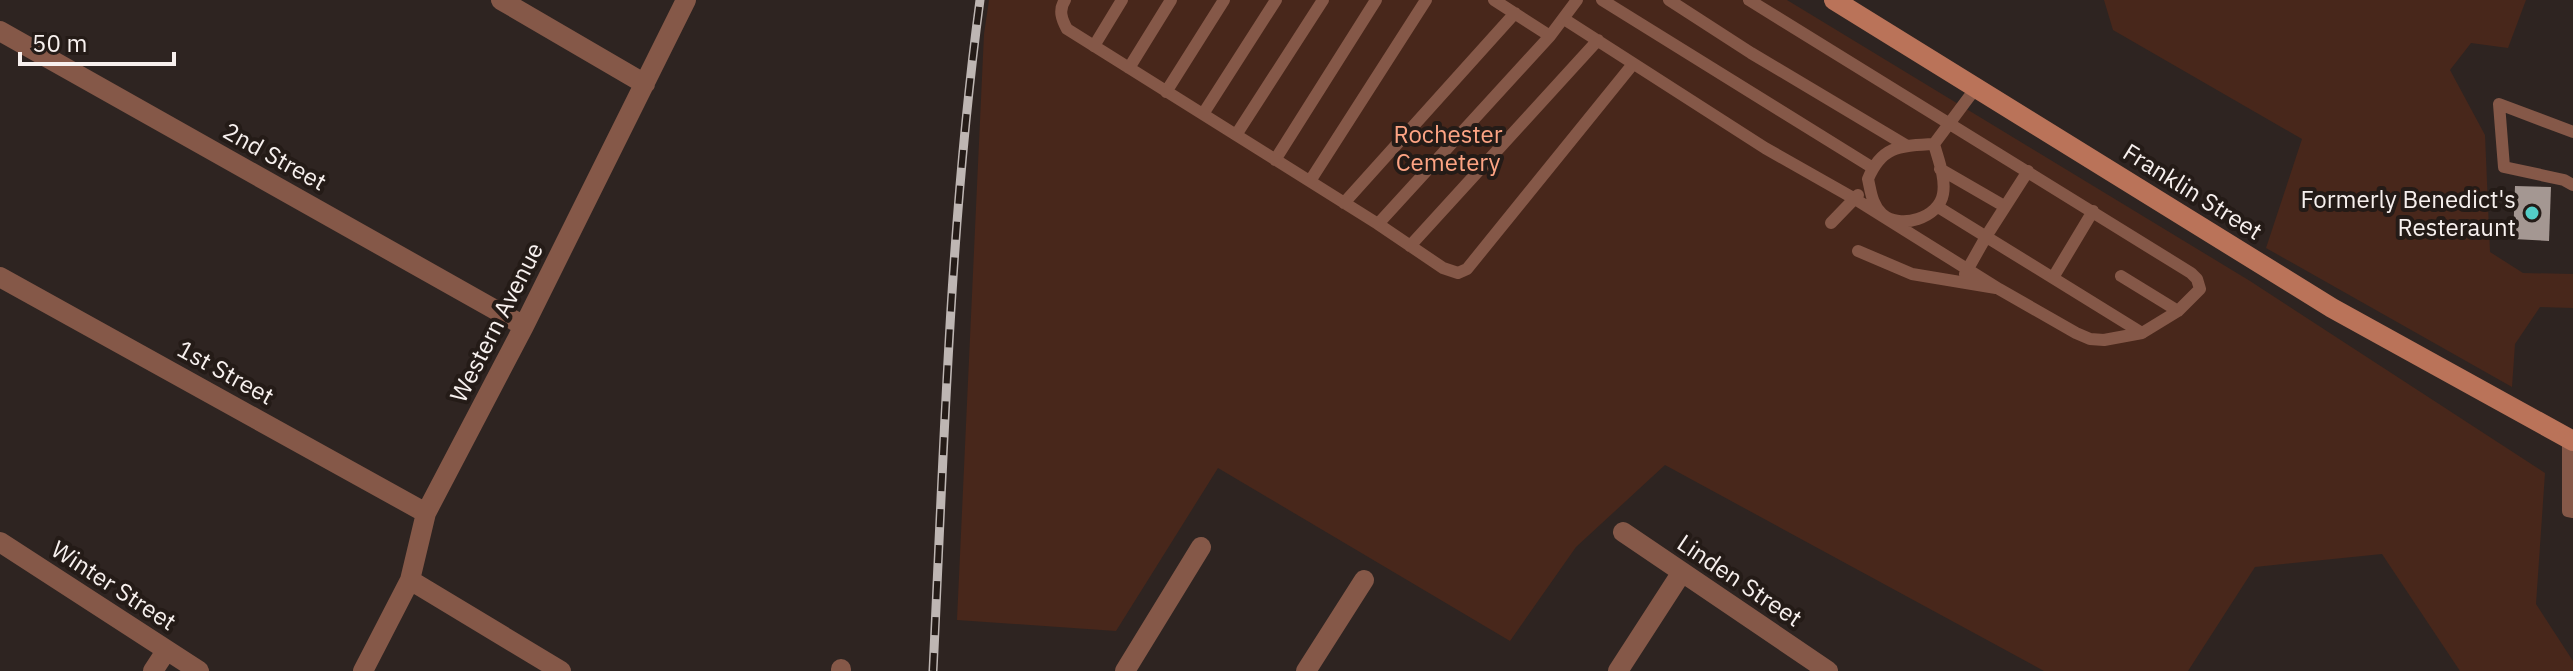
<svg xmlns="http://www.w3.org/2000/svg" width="2573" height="671" font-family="'IBM Plex Sans',sans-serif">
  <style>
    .green { fill: #48271b }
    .building { fill: #a49792 }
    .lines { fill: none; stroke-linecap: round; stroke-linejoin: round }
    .lane { stroke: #855848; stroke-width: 12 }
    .street { stroke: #855848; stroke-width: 20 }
    .secondary { stroke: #ba7359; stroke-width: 20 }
    .rail-casing { stroke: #beb6b3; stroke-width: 9 }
    .rail { stroke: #241b17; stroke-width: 6; stroke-dasharray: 18; stroke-linecap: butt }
    .poi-dot { fill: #54cdc7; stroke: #241b17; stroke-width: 3 }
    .labels { text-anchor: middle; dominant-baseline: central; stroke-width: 8; stroke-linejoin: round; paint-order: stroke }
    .park-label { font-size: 24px; fill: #fda484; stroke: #241b17 }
    .street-label { font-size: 24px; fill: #f7f0ee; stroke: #241b17 }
    .poi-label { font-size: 24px; fill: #f7f0ee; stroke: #241b17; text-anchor: end }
  </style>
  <rect width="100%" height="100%" fill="#2e2421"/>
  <path class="green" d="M989,0H1787L2250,281L2545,473L2536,604L2573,661V671H2460L2382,554L2255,567L2188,671H2044L1665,465L1576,547L1510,641L1218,468L1116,631L957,620L984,34Z
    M2104,0H2526L2508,48L2471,43L2450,70L2485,135L2490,252L2523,273L2573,274V308L2540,307L2515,344L2512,387L2266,248L2302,139L2113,30Z"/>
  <path class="building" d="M2515,186L2551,187L2549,241L2513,239Z"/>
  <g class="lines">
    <path class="lane" d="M1065,0C1058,10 1062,20 1067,29L1378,224L1443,268L1458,273L1467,269L1633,64
      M1494,0L1550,36
      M1602,0L1873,168
      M1669,0L1751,53L1907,146
      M1564,19L1765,148L1855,199L1999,289L2076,333L2090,339L2104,340L2142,333L2178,311L2200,289L2197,279L2191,273L1749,0
      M1094,46L1122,0
      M1129,68L1171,0
      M1166,92L1224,0
      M1203,114L1276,0
      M2573,132L2499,104L2504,167L2564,180L2573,185
      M1236,135L1323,0
      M1934,144C1938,159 1946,178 1943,194C1939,218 1900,230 1882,214C1872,205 1871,192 1868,179C1882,145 1901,146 1934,144Z
      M1934,144L1975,89
      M1275,160L1376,0
      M1940,169L2004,206
      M1310,181L1426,0
      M1344,203L1515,13
      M1938,207L2142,333
      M1831,223L1858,195
      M1378,224L1550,36L1577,0
      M1410,246L1598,40
      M1858,251L1912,274L1996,288
      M1965,274L1987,235L2028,171
      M2054,276L2093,211
      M2121,276L2178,311
      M2568,439V511L2573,512"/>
    <path class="street" d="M501,0L645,84
      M0,31L524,326
      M0,277L426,513
      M1623,532L1828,671
      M0,542L199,671
      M410,580L561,671
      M841,669V671
      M153,671L166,651
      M363,671L410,580L426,513L524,326L686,0
      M1125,671L1201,547
      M1306,671L1364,580
      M1618,671L1682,572"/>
    <path class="secondary" d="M1834,0L2332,308L2573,441"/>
    <defs>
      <path id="rail" d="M933,671C944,447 950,223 980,0"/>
    </defs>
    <use href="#rail" class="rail-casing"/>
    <use href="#rail" class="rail"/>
  </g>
  <circle class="poi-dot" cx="2532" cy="213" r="8"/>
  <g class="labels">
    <g class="park-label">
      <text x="1448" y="134">Rochester<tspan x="1448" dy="28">Cemetery</tspan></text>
    </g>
    <g class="street-label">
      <text transform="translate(275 156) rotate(29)">2nd Street</text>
      <text transform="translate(2193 191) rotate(32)">Franklin Street</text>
      <text transform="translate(496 322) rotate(-63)">Western Avenue</text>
      <text transform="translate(226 372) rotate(29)">1st Street</text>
      <text transform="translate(1740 580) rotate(34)">Linden Street</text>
      <text transform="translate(114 585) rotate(33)">Winter Street</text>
    </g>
    <g class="poi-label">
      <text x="2516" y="199">Formerly Benedict's<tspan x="2516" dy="28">Resteraunt</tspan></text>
    </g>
  </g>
  <path d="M20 52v12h154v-12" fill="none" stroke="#f7f0ee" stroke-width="4"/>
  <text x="32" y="52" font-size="24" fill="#f7f0ee" stroke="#241b17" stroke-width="6" paint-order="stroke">50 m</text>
</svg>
